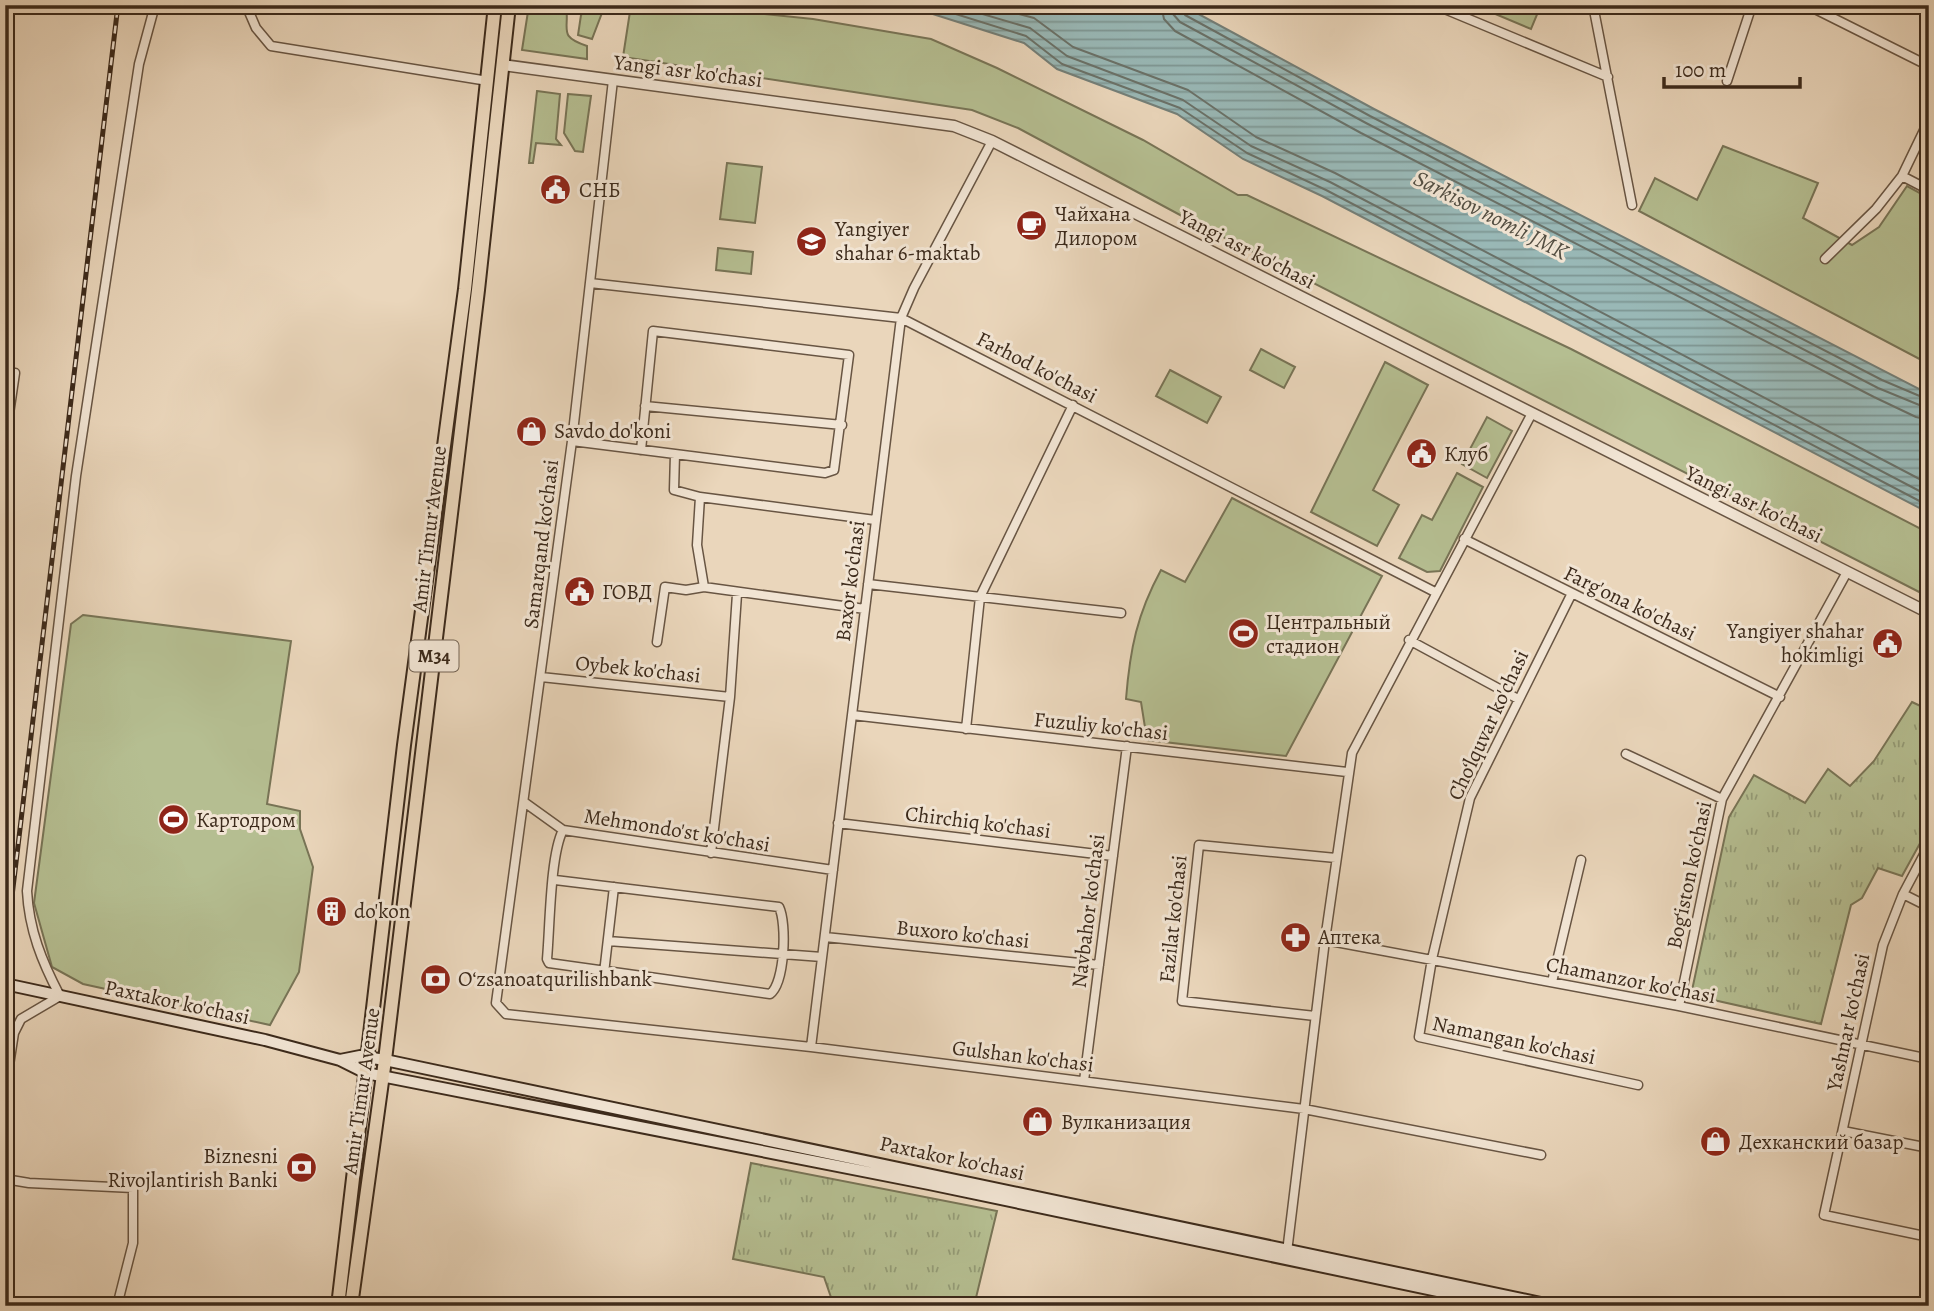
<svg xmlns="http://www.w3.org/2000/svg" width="1934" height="1311" font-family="Alegreya,serif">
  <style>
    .grass { fill: #b5be91; stroke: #787456; stroke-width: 2 }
    .park { fill: url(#park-tufts); stroke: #787456; stroke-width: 2 }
    .water { fill: url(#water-rules); stroke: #747f78; stroke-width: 2 }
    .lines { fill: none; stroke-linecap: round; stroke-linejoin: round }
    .shore { stroke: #6a7168; stroke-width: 2 }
    .minor-casing { stroke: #685543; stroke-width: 11 }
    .tertiary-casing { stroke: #685543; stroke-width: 13 }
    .secondary-casing { stroke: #3c2a1b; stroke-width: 14 }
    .trunk-casing { stroke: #3c2a1b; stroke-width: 16 }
    .minor { stroke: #f1e4d3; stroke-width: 8 }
    .tertiary { stroke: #f1e4d3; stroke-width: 10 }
    .secondary { stroke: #f1e4d3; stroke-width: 10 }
    .trunk { stroke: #ead6bb; stroke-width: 12 }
    .rail-casing { stroke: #3c2a1b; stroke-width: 5 }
    .rail { stroke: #f1e4d3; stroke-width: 2.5; stroke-dasharray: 8; stroke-linecap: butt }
    .labels { text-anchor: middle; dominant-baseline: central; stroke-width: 6; stroke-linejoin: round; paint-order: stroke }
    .shield { fill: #f1e4d3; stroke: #726252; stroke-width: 2 }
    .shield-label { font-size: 19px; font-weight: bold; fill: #3c2a1b }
    .street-label { font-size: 21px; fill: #3c2a1b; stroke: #f1e4d3 }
    .poi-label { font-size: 21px; fill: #3c2a1b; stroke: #f1e4d3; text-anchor: start }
    .water-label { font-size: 23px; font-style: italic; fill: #534e42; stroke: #f1e4d3 }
  </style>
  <defs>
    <pattern id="park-tufts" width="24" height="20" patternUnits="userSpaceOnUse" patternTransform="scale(1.75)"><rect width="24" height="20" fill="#b5be91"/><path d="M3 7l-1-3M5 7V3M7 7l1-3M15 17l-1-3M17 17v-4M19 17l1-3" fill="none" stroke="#949b76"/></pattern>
    <pattern id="water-rules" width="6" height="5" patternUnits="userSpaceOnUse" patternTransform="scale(1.75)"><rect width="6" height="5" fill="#99b8b6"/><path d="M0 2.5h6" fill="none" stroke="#7e9693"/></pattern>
  </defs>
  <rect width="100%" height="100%" fill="#ead6bb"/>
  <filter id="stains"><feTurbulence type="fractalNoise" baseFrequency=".00286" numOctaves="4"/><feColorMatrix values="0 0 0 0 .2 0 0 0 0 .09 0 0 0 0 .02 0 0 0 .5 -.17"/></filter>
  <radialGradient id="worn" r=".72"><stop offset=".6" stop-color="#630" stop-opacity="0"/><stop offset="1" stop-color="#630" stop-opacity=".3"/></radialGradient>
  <path class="grass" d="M529,5H566C570,30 557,36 587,46V59L522,50Z
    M593,5H605L592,39L578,35L581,15Z
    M631,5H679L813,19L931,39L997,68L1143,140L1238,195H1247L1571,349L1929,533V597L1182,216L1018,128L972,110L623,57Z
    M1474,5H1541L1531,29Z
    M537,91L560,94L556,139L561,145L536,143L533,163H529Z
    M568,94L591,96L583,152L575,151L564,133Z
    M1723,146L1818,183L1803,218L1852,245L1879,227L1907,186L1929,198V364L1639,211L1655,178L1697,200Z
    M727,163L762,167L755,223L720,219Z
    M718,248L753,252L751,274L716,270Z
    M1261,349L1295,367L1284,388L1250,370Z
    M1385,362L1428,385L1373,490L1399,505L1377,546L1311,512Z
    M1170,370L1221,397L1207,423L1156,396Z
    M1487,417L1512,431L1487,478L1462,464Z
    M1457,473L1483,487L1440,571L1427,572L1399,558L1422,515L1432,520Z
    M1232,498L1382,576L1286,756L1147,740L1141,702L1126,699C1130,649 1137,614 1161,570L1185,582Z
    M83,615L291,641L267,804L300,811V829L313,867L299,972L270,1025L83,984L52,967L34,903L71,624Z"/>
  <path class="park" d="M1912,702L1929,710V827L1902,876L1878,868L1862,898L1851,905L1821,1024L1691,995L1729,817L1754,775L1805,803L1828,769L1850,786L1874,761Z
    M751,1163L997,1211L974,1306H834L824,1277L733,1259Z"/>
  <path class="water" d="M889,5H1182L1374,109L1929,394V513L1322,196L1243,159L1177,114L1057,69L1024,43L914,8Z"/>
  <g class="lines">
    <path class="shore" d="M927,5L1026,36L1062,64L1180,108L1247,153L1326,190L1929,506
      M952,5L1030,28L1067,56L1183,100L1251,146L1330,182L1929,496
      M986,5L1034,18L1073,47L1188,90L1256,137L1335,173L1929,484
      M1161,5L1164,19L1175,31L1361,133L1874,397L1916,417L1929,420
      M1172,5L1173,14L1180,22L1366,123L1878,388L1929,409
      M1181,5L1185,15L1370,116L1882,380L1929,400"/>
    <defs>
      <path id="minor" d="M246,5L256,28L271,46L488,81
        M1435,5L1608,77
        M1593,5L1632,205
        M1807,5L1929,66
        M613,80L572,441L496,1003L506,1014L811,1047L1304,1109L1541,1155
        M1727,81L1752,5
        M1902,176L1929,190
        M1825,259L1876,209L1902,176L1929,120
        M590,283L901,318L1435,592
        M5,372L15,373L5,441
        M645,406L842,425
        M572,441L675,454L674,490L700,497L697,545L704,587L686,590L665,587L657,642
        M641,450L653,331L849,355L834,470L825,473L675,454
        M700,497L875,520
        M1464,539L1780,697
        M868,584L1121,613
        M704,587L865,609
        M1572,593L1470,798L1432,959L1419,1037L1638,1085
        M1409,640L1518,699
        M541,677L730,697
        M852,715L1347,772
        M966,729L980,597L1073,405
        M1626,754L1722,799
        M524,802L563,830L833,870
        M838,823L1113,856
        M1929,845L1903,894L1883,945L1824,1215L1929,1237
        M711,853L730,697L737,594
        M555,880L779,907C787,923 785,983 770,994L549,963L547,959C550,927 550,855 563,830
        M1903,894L1929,907
        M825,937L1099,965
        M1325,940L1679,1006L1929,1059
        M608,941L822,957
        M604,973L614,887
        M1552,982L1581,860
        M1679,1006L1722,799L1847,572
        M1315,1016L1182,1001L1199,845L1336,858
        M811,1047L901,318L914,288L992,141
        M1084,1081L1127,746
        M5,1091L14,1033L21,1019L60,996C42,962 29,930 27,891L76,476L139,64L155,5
        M1843,1131L1929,1148
        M5,1179L29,1183L133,1188V1243L117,1306
        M1287,1252L1325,940L1352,753L1531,415"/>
      <path id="tertiary" d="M503,65L954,126L992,141L1929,613"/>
      <path id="secondary" d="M5,984L265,1040L340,1060L366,1073L929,1184L1509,1306
        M340,1060L360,1056L385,1060L1555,1306"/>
      <path id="trunk" d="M338,1306L404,745L465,289L495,5
        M351,1306L385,1060L478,290L509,5"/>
    </defs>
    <use href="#minor" class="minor-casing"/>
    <use href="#tertiary" class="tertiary-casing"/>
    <use href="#secondary" class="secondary-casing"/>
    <use href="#trunk" class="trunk-casing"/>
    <use href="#minor" class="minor"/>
    <use href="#tertiary" class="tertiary"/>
    <use href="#secondary" class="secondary"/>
    <use href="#trunk" class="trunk"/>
    <defs>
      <path id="rail" d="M5,955L118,5"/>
    </defs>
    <use href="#rail" class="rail-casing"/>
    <use href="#rail" class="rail"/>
  </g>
  <defs>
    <symbol id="civic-disc" viewBox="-11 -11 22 22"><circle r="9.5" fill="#8f2418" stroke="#f1e4d3"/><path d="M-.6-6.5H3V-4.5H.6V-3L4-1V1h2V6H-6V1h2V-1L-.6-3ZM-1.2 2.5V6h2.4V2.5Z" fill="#fff"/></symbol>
    <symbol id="cafe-disc" viewBox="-11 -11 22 22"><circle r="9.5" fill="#8f2418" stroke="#f1e4d3"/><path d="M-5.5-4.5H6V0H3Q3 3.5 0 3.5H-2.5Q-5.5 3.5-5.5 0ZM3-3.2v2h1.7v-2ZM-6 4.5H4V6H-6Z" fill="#fff"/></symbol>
    <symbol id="school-disc" viewBox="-11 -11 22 22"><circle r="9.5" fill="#8f2418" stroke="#f1e4d3"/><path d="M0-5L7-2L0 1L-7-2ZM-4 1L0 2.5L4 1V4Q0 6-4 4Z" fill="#fff"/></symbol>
    <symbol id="shop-disc" viewBox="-11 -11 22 22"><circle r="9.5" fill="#8f2418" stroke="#f1e4d3"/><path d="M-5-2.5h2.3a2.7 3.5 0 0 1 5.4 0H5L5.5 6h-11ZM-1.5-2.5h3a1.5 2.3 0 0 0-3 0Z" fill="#fff"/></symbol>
    <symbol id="stadium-disc" viewBox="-11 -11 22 22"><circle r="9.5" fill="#8f2418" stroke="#f1e4d3"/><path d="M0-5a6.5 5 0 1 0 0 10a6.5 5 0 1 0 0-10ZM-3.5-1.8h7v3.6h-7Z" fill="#fff"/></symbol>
    <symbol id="building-disc" viewBox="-11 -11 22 22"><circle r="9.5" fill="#8f2418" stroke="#f1e4d3"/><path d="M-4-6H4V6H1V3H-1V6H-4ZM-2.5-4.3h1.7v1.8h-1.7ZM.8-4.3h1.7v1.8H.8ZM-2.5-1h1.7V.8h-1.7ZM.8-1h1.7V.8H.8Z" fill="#fff"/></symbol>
    <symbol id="pharmacy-disc" viewBox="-11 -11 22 22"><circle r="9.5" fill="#8f2418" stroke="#f1e4d3"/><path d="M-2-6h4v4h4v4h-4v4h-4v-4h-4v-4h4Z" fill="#fff"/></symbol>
    <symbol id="bank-disc" viewBox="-11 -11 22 22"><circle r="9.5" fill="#8f2418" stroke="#f1e4d3"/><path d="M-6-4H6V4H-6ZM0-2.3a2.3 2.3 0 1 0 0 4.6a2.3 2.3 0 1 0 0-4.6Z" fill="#fff"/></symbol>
  </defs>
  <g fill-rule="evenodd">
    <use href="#civic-disc" x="538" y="172" width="35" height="35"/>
    <use href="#cafe-disc" x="1014" y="208" width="35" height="35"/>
    <use href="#school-disc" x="794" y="224" width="35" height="35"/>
    <use href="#shop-disc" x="514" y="414" width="35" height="35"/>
    <use href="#civic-disc" x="1404" y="436" width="35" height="35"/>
    <use href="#civic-disc" x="562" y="574" width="35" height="35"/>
    <use href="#stadium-disc" x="1226" y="616" width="35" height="35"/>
    <use href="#civic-disc" x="1870" y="626" width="35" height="35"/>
    <use href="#stadium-disc" x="156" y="802" width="35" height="35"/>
    <use href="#building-disc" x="314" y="894" width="35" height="35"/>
    <use href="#pharmacy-disc" x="1278" y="920" width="35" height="35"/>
    <use href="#bank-disc" x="418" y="962" width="35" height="35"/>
    <use href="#shop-disc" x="1020" y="1104" width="35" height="35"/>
    <use href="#shop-disc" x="1698" y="1124" width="35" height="35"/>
    <use href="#bank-disc" x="284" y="1150" width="35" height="35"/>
  </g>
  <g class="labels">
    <rect class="shield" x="409.5" y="640.5" width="49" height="31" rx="5"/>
    <g class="shield-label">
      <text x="434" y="656">M34</text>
    </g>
    <g class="street-label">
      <text transform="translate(688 71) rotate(7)">Yangi asr ko'chasi</text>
      <text transform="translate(1247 249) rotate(27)">Yangi asr ko'chasi</text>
      <text transform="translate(1037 367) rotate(27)">Farhod ko'chasi</text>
      <text transform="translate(1754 504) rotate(26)">Yangi asr ko'chasi</text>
      <text transform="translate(429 529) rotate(-83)">Amir Timur Avenue</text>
      <text transform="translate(541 544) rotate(-83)">Samarqand ko‘chasi</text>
      <text transform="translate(850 581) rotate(-83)">Baxor ko'chasi</text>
      <text transform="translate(1630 603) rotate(26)">Farg'ona ko'chasi</text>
      <text transform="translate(638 669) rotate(6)">Oybek ko'chasi</text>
      <text transform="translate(1488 725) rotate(-65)">Cho‘lquvar ko'chasi</text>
      <text transform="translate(1101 726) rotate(6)">Fuzuliy ko'chasi</text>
      <text transform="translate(978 822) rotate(7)">Chirchiq ko'chasi</text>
      <text transform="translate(677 830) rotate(9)">Mehmondo'st ko'chasi</text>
      <text transform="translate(1689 875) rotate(-78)">Bog‘iston ko'chasi</text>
      <text transform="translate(1088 911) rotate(-83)">Navbahor ko'chasi</text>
      <text transform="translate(1173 919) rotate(-84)">Fazilat ko'chasi</text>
      <text transform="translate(963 934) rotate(6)">Buxoro ko'chasi</text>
      <text transform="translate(1631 980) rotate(11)">Chamanzor ko'chasi</text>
      <text transform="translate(177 1002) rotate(12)">Paxtakor ko'chasi</text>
      <text transform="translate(1848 1022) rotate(-78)">Yashnar ko'chasi</text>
      <text transform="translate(1514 1040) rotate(12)">Namangan ko'chasi</text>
      <text transform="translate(1023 1056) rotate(7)">Gulshan ko'chasi</text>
      <text transform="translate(361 1091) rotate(-82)">Amir Timur Avenue</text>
      <text transform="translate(952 1158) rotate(12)">Paxtakor ko'chasi</text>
    </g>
    <g class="poi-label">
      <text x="579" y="190">СНБ</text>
      <text x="1055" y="214">Чайхана<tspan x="1055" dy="24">Дилором</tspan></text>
      <text x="835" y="229">Yangiyer<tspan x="835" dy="24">shahar 6-maktab</tspan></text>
      <text x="554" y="431">Savdo do'koni</text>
      <text x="1444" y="454">Клуб</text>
      <text x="602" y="592">ГОВД</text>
      <text x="1266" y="622">Центральный<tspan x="1266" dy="24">стадион</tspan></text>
      <text x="1864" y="631" text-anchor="end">Yangiyer shahar<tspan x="1864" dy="24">hokimligi</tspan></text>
      <text x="196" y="820">Картодром</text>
      <text x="354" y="911">do'kon</text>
      <text x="1318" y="937">Аптека</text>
      <text x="458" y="979">Oʻzsanoatqurilishbank</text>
      <text x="1061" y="1122">Вулканизация</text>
      <text x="1739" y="1142">Дехканский базар</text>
      <text x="278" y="1156" text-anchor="end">Biznesni<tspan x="278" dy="24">Rivojlantirish Banki</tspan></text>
    </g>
    <g class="water-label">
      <text transform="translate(1491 215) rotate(27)">Sarkisov nomli JMK</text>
    </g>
  </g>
  <rect width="1934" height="1311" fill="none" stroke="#ead6bb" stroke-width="28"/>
  <rect x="7" y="7" width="1920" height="1297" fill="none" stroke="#3c2a1b" stroke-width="3.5"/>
  <rect x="14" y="14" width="1906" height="1283" fill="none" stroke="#3c2a1b" stroke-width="2"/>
  <path d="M1664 77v10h136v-10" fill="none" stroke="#3c2a1b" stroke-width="3.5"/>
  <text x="1675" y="77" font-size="21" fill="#3c2a1b" stroke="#f1e4d3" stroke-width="5" paint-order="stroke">100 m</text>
  <rect width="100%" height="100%" filter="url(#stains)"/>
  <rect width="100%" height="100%" fill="url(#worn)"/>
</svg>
